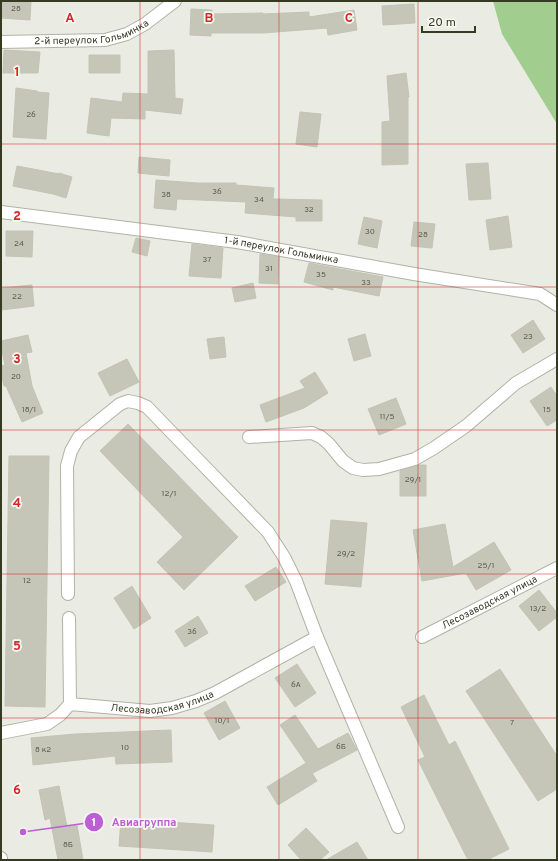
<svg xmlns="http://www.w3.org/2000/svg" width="558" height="861" font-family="Overpass,sans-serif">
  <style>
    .water { fill: #a1cd8e }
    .building { fill: #c5c6b8; stroke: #c3c4b5 }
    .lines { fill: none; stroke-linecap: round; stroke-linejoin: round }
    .minor-casing { stroke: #b0b3a5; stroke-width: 14 }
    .secondary-casing { stroke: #adb09c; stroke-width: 14 }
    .minor { stroke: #fff; stroke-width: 12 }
    .secondary { stroke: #fff; stroke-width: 12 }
    .grid { fill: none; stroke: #d62828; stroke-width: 1; stroke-opacity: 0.55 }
    .labels { text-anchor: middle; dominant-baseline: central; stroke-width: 3.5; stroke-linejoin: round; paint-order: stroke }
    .number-label { font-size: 8px; fill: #595e48 }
    .street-label { font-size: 10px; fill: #353b23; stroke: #f8f8f2 }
    .grid-label { font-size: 13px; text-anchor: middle; font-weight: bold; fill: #d62828; stroke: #f8f8f2; stroke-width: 3.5; stroke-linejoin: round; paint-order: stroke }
    .leader { fill: none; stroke: #bc5fd4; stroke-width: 1.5 }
    .callout-dot { fill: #bc5fd4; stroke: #f8f8f2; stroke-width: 1.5 }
    .mark-label { font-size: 12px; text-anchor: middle; font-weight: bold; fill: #fff }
    .callout-label { font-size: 11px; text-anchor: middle; font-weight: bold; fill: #bc5fd4; stroke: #f8f8f2; stroke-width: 3.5; stroke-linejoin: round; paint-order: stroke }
  </style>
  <rect width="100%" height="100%" fill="#eaebe2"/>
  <path class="water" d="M493,1H557V124L502,34Z"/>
  <path class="building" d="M1,1H31L30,20L1,18Z
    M414,4L415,23L383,25L382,6Z
    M191,9L212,10V14L263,13V14L309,12V17L354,10L357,30L328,35L327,28L263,33H211V36L190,35Z
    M4,50L40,52L38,73H3Z
    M174,50L175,98L183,99L181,114L145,110V119L111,118L109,136L87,133L91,98L122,102L123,93L148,94V51Z
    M89,55H120V73H89Z
    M406,73L409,97H408V164L382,165V122L390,121L387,76Z
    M16,88L37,91V92L49,93L46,139L13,137Z
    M300,112L321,114L317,147L296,144Z
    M139,157L170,160L169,176L138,173Z
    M488,163L491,199L469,200L466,164Z
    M17,166L59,174V173L72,177L66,198L53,194L13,186Z
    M156,180L197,183H236V185L274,188L273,199L322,200V221H296V217L245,213L246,202L177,199L176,210L154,208Z
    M508,216L512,247L490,250L486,220Z
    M364,217L382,221L377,248L358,244Z
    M414,222L435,224L432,248L411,246Z
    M6,231H33L32,257L6,256Z
    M136,238L150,241L147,256L132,252Z
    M192,244L223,248L221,278L189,276Z
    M260,254L279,257L278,284L259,283Z
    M309,263L383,277L379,296L333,287V290L304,282Z
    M253,283L256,298L235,302L232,288Z
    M32,285L34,306L1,310V288Z
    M533,320L545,339L523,353L511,335Z
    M365,334L371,356L354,361L348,339Z
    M28,335L32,352L26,353L32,386L43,413L22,422L6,386H4L1,372V366L5,365L1,346V341Z
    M224,337L226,357L210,359L207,339Z
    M127,359L139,382L110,396L98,373Z
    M315,372L328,393L304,408L266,422L260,405L305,388L300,381Z
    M551,387L557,396V420L547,426L530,401Z
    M396,398L406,424L379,435L368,409Z
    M128,424L238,537L184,590L157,562L183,537L100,451Z
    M9,456H49L45,707L5,706Z
    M420,465H426V496H400V471Z
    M331,520L367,523L361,587L325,584Z
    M445,524L453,567L494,542L511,570L476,590L466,573L422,581L413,530Z
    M276,567L286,582L255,601L245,586Z
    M132,586L151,618L134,629L114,598Z
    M539,590L557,613V617L539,631L519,606Z
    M198,616L208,633L185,647L175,631Z
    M297,664L316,693L295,707L275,678Z
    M500,669L557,756V789L538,801L466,691Z
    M424,695L449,745L455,741L509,849L487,860H468L418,760L425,757L401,707Z
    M225,701L240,728L219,740L204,713Z
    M295,715L318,749L348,733L357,750L313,773L280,725Z
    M171,730L172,762L116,764L115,756L33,765L31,738L75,734Z
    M306,763L317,781L278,805L267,787Z
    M59,786L67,827L77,825L83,860H58L50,818L45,820L39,790Z
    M121,819L214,825L212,852L119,846Z
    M306,828L329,852L320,860H301L288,845Z
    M357,842L368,860H326Z"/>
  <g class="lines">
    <defs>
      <g id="minor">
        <path id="s1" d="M1,42L105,40L127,34L145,24L175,1"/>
        <path id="s2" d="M1,212L237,242L414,274L540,294L557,305"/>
        <path d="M249,437L312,433L321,437L329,444L343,461L353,468L363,470L379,469L415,459L434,448L466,426L516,383L557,359"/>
        <path d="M68,594L67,466L71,451L79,437L120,404L128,401L138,403L147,407L268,532L284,557L296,581L317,637L398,827"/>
        <path d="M69,618L70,704"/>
        <path id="s3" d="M422,637L557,568"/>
        <path id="s4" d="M1,733L47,724L60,715L70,704L150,711L172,708L196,701L215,693L317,637"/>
      </g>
      <path id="secondary" d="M1,858V860"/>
    </defs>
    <use href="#minor" class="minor-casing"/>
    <use href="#secondary" class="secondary-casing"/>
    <use href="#minor" class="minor"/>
    <use href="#secondary" class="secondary"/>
  </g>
  <path class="grid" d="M140,1V860M279,1V860M418,1V860M1,144H557M1,287H557M1,430H557M1,574H557M1,718H557"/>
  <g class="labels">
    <g class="number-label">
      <text x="16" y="9">28</text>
      <text x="31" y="115">26</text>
      <text x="217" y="192">36</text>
      <text x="166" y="195">38</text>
      <text x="259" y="200">34</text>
      <text x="309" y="210">32</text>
      <text x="370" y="232">30</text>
      <text x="423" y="235">28</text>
      <text x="19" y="244">24</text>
      <text x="207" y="260">37</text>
      <text x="269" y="269">31</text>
      <text x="321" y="275">35</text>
      <text x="366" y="283">33</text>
      <text x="17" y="297">22</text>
      <text x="528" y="337">23</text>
      <text x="16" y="377">20</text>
      <text x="29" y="410">18/1</text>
      <text x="547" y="410">15</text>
      <text x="387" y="417">11/5</text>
      <text x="413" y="480">29/1</text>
      <text x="169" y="494">12/1</text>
      <text x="346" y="554">29/2</text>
      <text x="486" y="566">25/1</text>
      <text x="27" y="581">12</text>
      <text x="538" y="609">13/2</text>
      <text x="192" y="632">36</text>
      <text x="296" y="685">6А</text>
      <text x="222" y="721">10/1</text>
      <text x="512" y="723">7</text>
      <text x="341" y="747">6Б</text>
      <text x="125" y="748">10</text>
      <text x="43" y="750">8 к2</text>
      <text x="68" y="845">8Б</text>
    </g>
    <g class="street-label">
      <text stroke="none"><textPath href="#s1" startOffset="92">2-й переулок Гольминка</textPath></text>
      <text stroke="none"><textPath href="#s2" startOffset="283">1-й переулок Гольминка</textPath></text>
      <text stroke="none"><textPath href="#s3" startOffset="76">Лесозаводская улица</textPath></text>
      <text stroke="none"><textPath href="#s4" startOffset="171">Лесозаводская улица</textPath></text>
    </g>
  </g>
  <g class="grid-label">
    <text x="70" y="22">A</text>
    <text x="209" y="22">B</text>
    <text x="349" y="22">C</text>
    <text x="17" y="76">1</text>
    <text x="17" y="220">2</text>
    <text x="17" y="363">3</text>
    <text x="17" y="507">4</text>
    <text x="17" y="650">5</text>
    <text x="17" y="794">6</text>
  </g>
  <path class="leader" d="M23 832L94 822"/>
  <g class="callout-dot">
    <circle cx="23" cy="832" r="4"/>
    <circle cx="94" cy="822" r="10"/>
  </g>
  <g class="mark-label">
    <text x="94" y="826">1</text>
  </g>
  <g class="callout-label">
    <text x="144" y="826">Авиагруппа</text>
  </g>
  <rect width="558" height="861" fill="none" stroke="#353b23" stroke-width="4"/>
  <path d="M422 26v6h53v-6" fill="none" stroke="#353b23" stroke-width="2"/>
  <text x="428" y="26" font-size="12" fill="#353b23" stroke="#f8f8f2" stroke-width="3" paint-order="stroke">20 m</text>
</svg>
